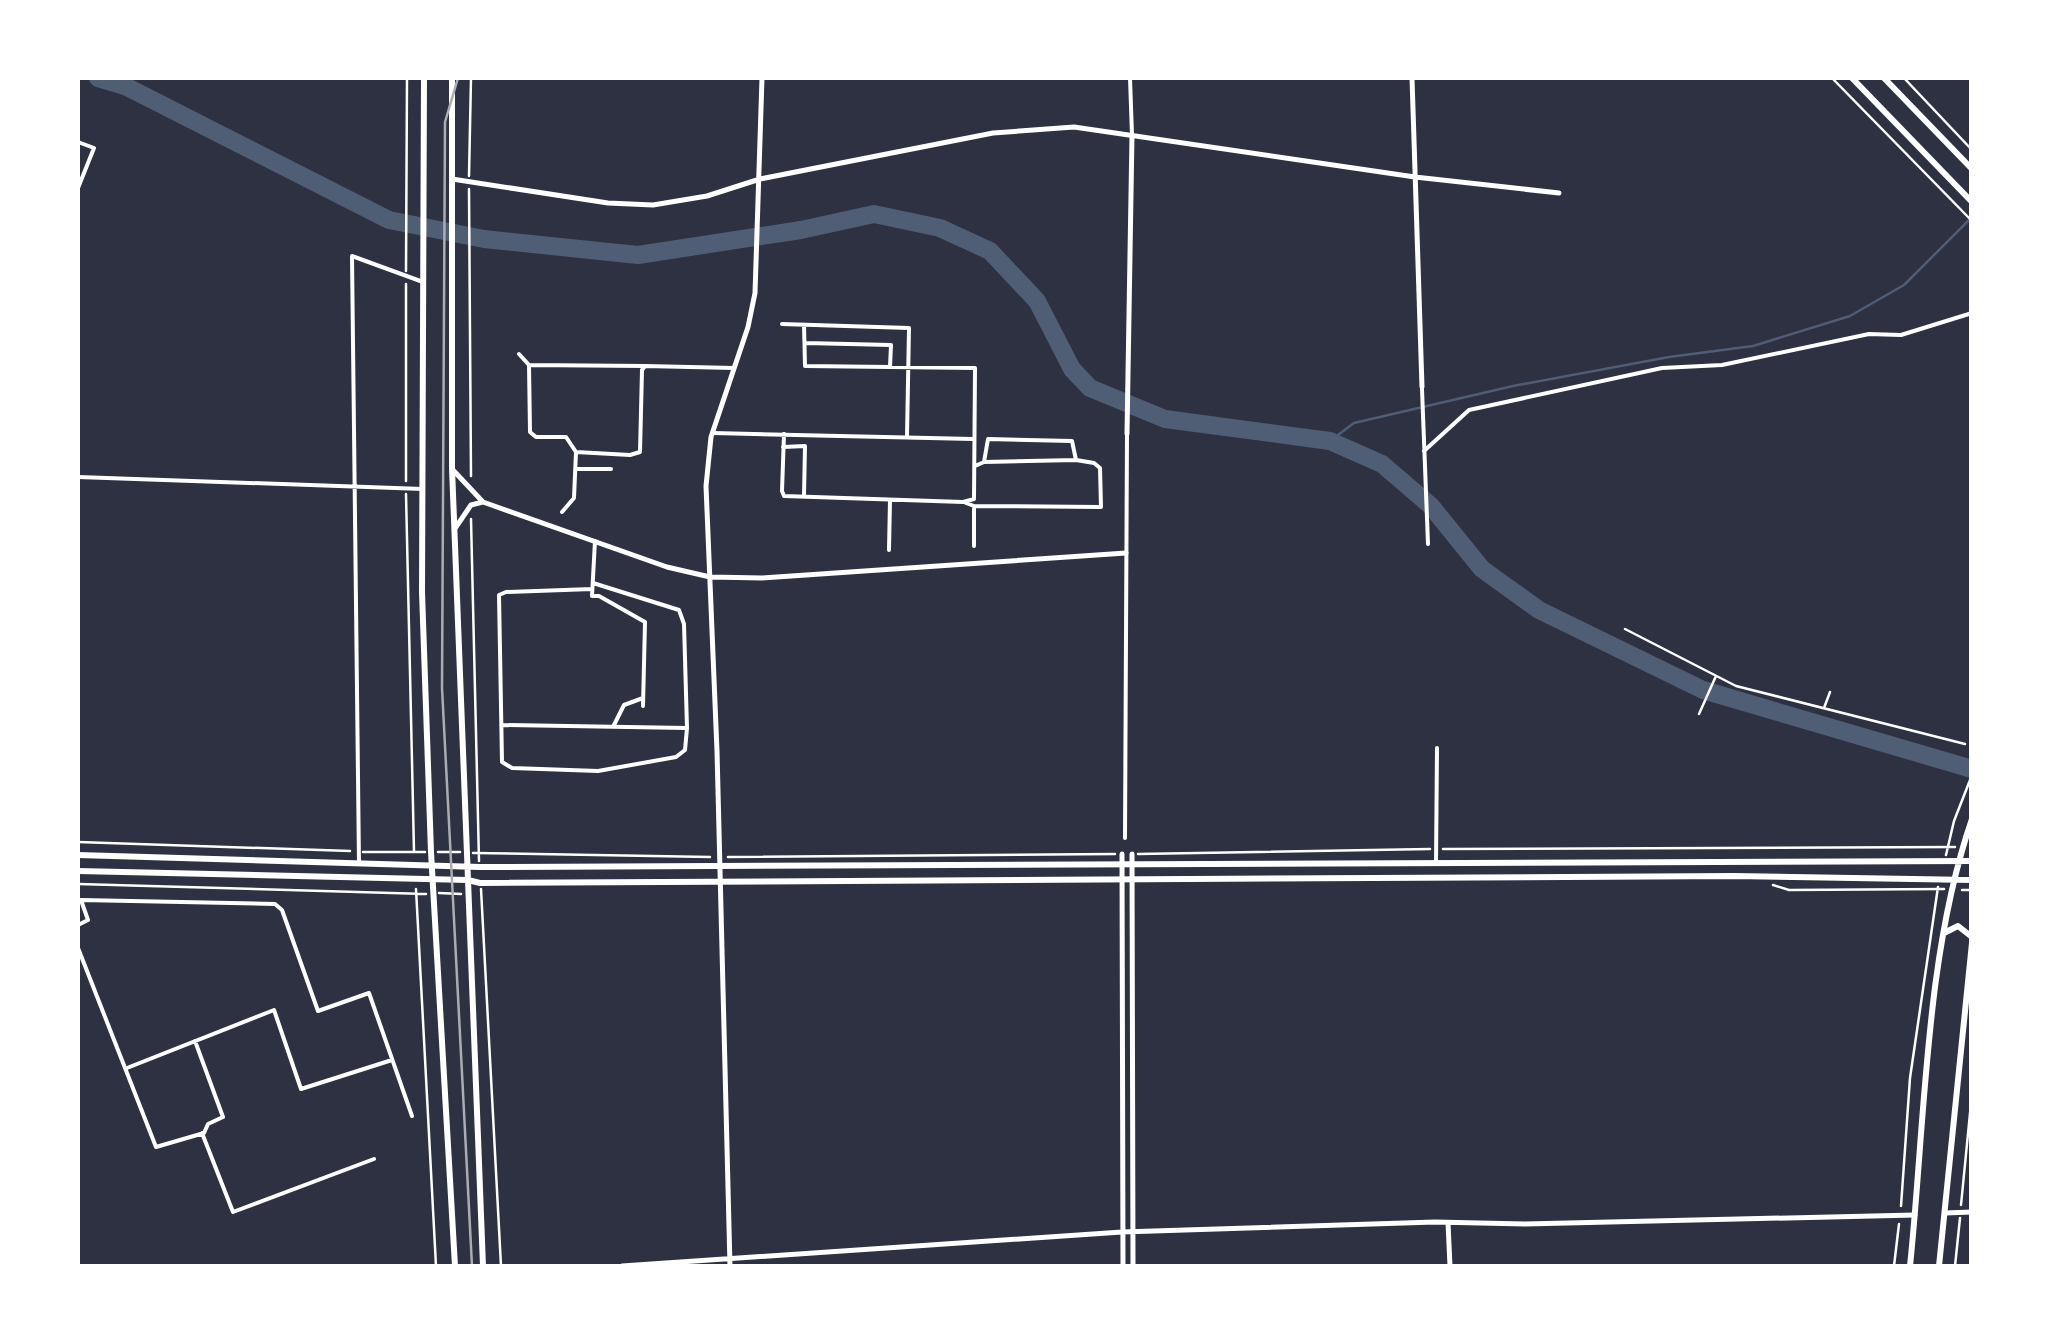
<svg xmlns="http://www.w3.org/2000/svg" width="2049" height="1344" font-family="Raleway,sans-serif">
  <style>
    .lines { fill: none; stroke-linecap: round; stroke-linejoin: round }
    .stream { stroke: #4f5d75; stroke-width: 2.5 }
    .river { stroke: #4f5d75; stroke-width: 18 }
    .path { stroke: #fff; stroke-width: 2.5 }
    .minor { stroke: #fff; stroke-width: 4 }
    .tertiary { stroke: #fff; stroke-width: 5 }
    .secondary { stroke: #fff; stroke-width: 6 }
    .primary { stroke: #fff; stroke-width: 6 }
    .rail { stroke: #abadb3; stroke-width: 2.5 }
  </style>
  <rect width="100%" height="100%" fill="#2d3142"/>
  <g class="lines">
    <path class="stream" d="M1330,441L1354,423L1513,386L1669,357L1753,346L1850,316L1904,285L1972,217"/>
    <path class="river" d="M98,78L125,86L389,220L484,239L638,255L801,230L874,214L940,228L990,251L1037,301L1072,369L1090,388L1165,419L1330,441L1382,464L1431,506L1482,569L1539,610L1703,690L1972,769"/>
    <path class="path" d="M1832,78L1972,221
      M1904,78L1972,150
      M469,176L471,78
      M469,189L471,476
      M406,271L407,78
      M406,284V481
      M406,494L414,851
      M471,519L479,861
      M1625,629L1736,686L1965,744
      M1824,708L1830,692
      M1699,714L1716,676
      M78,842L350,851
      M1443,849L1955,847
      M363,852H425
      M438,852H460
      M473,853L710,857
      M1138,854L1430,849
      M1946,855L1954,821L1972,775
      M728,857L1115,854
      M78,884L426,894
      M1773,885L1789,890L1944,889
      M416,889L436,1266
      M481,889L501,1266
      M1962,890H1972
      M439,893L461,894
      M1961,1205L1972,1093
      M1901,1206L1910,1078L1938,887
      M1894,1266L1899,1224
      M1955,1266L1960,1218"/>
    <path class="minor" d="M1130,78L1132,135
      M78,142L94,148L78,188
      M782,324L909,328L907,436
      M805,343L891,345L890,367
      M519,354L529,365
      M1422,389L1428,544
      M713,433L973,439
      M784,434L782,491L784,496L963,502L974,499L975,368L805,366L804,325
      M783,447L805,446L804,495
      M1424,451L1469,410L1662,368L1722,365L1869,334L1901,335L1972,313
      M576,452L566,437H536L530,432L529,365L645,366
      M975,466L984,462L988,439L1072,441L1076,460L984,462
      M576,469H611
      M78,477L423,489
      M966,503L974,506L1101,507L1100,468L1094,463L1076,460
      M974,506V546
      M562,512L574,498L576,452L630,455L640,452L642,370L645,366L734,368
      M595,541L592,596H599L645,622L643,706
      M889,550L890,500
      M592,589L506,592L499,595L502,762L512,768L598,771L676,757L685,750L687,728
      M502,725L687,728L684,624L679,610L593,583
      M614,725L624,705L643,698
      M1125,838L1127,434
      M359,864L352,256L423,282
      M1436,864L1437,748
      M78,900H81L88,920L78,925
      M81,900L275,904L282,910L318,1011L369,993L412,1116
      M78,948L156,1147L204,1133L208,1124L223,1117L195,1041
      M127,1068L274,1010L301,1089L392,1060
      M202,1133L233,1212L374,1159"/>
    <path class="tertiary" d="M1412,78L1422,387
      M452,179L608,203L653,205L707,196L760,179L993,133L1074,127L1415,177L1559,193
      M1127,434L1132,135
      M452,469L483,502L471,505L456,527
      M483,502L667,567L710,577L762,578L1126,553
      M1122,854L1123,1266
      M1132,854L1133,1266
      M1945,1213L1972,1212
      M1448,1223L1450,1266
      M622,1266L1122,1232L1435,1222L1525,1224L1915,1215
      M730,1266L717,751L706,486L711,437L748,327L755,293L762,78"/>
    <path class="secondary" d="M1852,78L1972,202
      M1884,78L1972,169"/>
    <path class="primary" d="M424,78L422,592L431,852L455,1266
      M452,78V468L483,1266
      M78,855L480,867L1972,861
      M78,871L468,880L480,883L1733,876L1972,880
      M1944,933L1958,926L1972,937
      M1910,1266C1925,1123 1925,954 1972,819
      M1939,1266L1972,943"/>
    <path class="rail" d="M458,78L445,122L442,688L472,1266"/>
  </g>
  <rect width="2049" height="1344" fill="none" stroke="#ffffff" stroke-width="160"/>
</svg>
